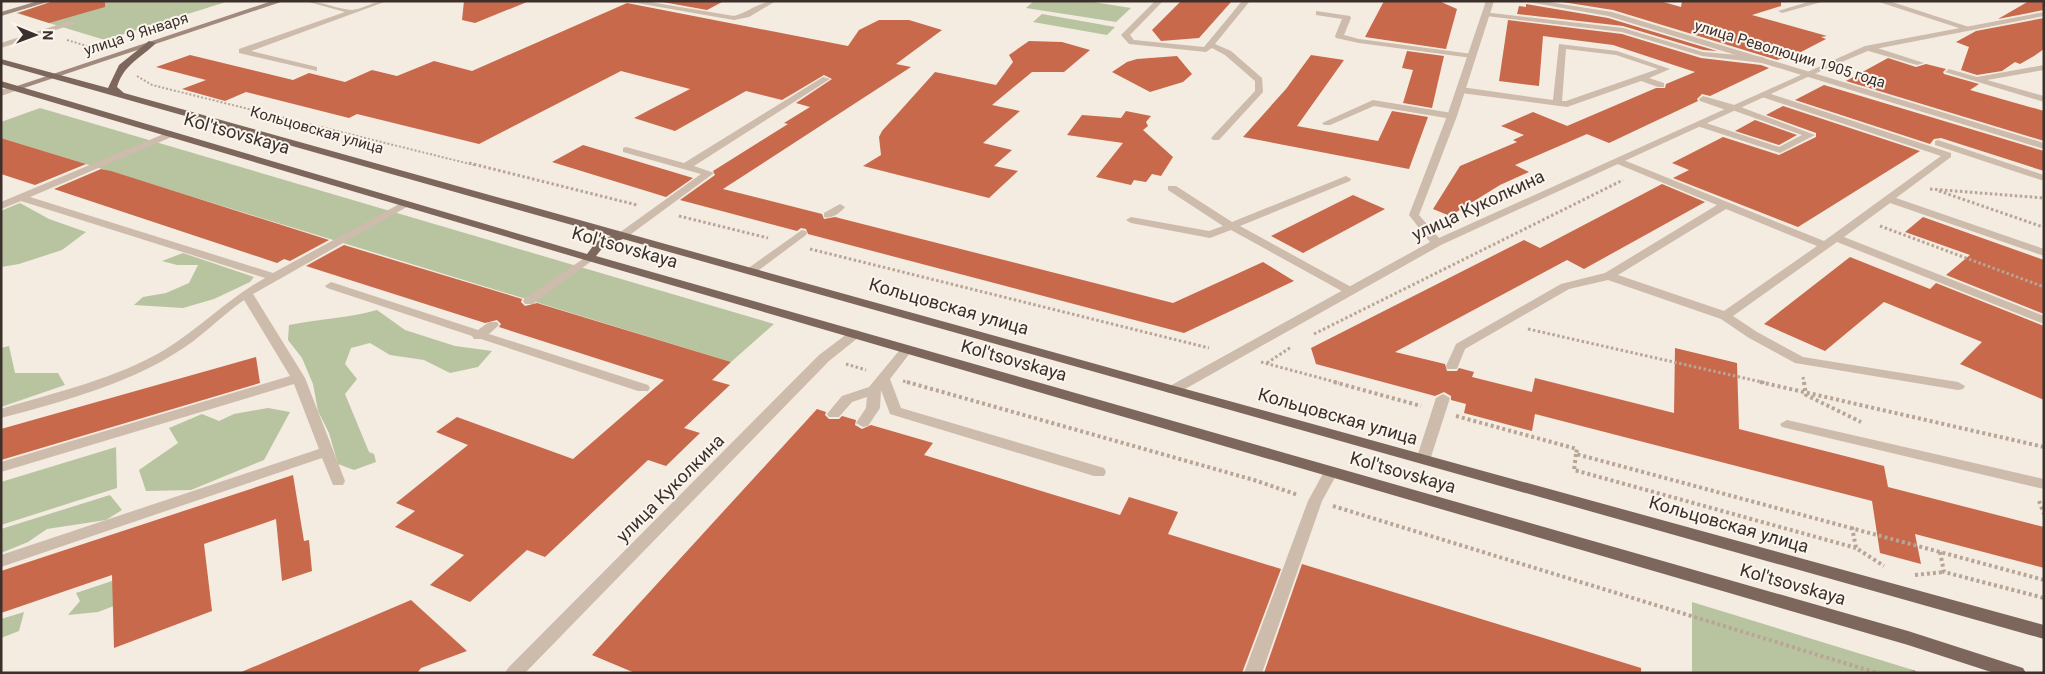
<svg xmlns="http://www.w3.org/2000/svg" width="2045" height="674" font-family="Roboto,sans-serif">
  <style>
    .green { fill: #b8c4a0 }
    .building { fill: #c8694b }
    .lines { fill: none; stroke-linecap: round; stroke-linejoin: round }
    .path-far2 { stroke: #b9a596; stroke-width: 2; stroke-dasharray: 2 2; stroke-linecap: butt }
    .path-far1 { stroke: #b9a596; stroke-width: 3; stroke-dasharray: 2.5 2.5; stroke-linecap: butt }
    .path { stroke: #b9a596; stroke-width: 4; stroke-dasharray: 3 3; stroke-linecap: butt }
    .service { fill: #cdbbac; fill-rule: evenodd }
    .minor { fill: #cdbbac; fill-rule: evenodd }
    .tertiary { fill: #cdbbac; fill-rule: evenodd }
    .secondary { fill: #a18a7d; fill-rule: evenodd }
    .primary { fill: #7d675c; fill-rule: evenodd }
    .labels { text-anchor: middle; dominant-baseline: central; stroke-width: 4; stroke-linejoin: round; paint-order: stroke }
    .far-street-label { font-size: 15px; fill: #3b302b; stroke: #fbf5ee }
    .street-label { font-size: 18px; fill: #3b302b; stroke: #fbf5ee }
  </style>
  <rect width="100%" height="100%" fill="#f4ebe1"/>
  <path class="green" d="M60,1H229L105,40L16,13Z
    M1034,1H1087L1131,8L1116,22L1026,8Z
    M1042,14L1115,27L1107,35L1033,22Z
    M40,108L774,324L731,362L1,138V122Z
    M20,203L49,219L86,232L62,250L19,264L1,267V213L3,210Z
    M183,253L254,277L250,282L214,299L183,308L134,305L143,297L166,293L189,283L198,265H177L162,261Z
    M377,310L405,330L455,346L492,351L478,367L450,373L424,360L390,355L370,343L351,348L345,364L357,379L345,394L369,452L374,454L376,462L354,470L338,464L329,433L318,411L313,384L302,358L288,340L289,325C319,319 348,318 377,310Z
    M9,346L15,373H58L65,385L1,407V348Z
    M268,408L290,412L264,460L191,490L146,491L139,470L178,443L169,428L202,414L219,421L234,414Z
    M116,447L117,488L1,525V482Z
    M110,495L122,510L106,520L47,529L28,542L1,553V529Z
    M136,573H200L98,612L68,615L80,601L76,593Z
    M1692,602L1913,670L1922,673H1692Z
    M24,612L19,631L1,638V619Z"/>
  <path class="building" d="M53,1H105V7L49,23L18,13Z
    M464,1H526L527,2L475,23L462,20Z
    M657,1H724L707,10Z
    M1181,1H1232L1199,38L1161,41L1152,30Z
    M1384,1H1439L1457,9L1446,49L1365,37Z
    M1556,1H1660L1681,7L1682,1H1781V6L1752,15L1827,36L1821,37L1826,39L1799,53L1777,60L1613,10Z
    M2029,1H2044V10L1998,19Z
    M627,3L848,46L859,30L879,20H909L942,30L896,64L911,67L723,189L822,214L824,219L835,217L1173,303L1263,262L1294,281L1184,333L808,234L806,229L801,228L797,231L680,200L715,175L713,171L788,124L784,123L810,107L796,103L832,79L824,75L782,100L746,91L675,131L634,118L690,89L621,71L479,144L357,114L349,118L246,92L225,101L182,89L206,80L156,67L190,55L293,80L309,73L345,82L372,70L397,76L434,61L472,71Z
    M1526,4L1608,18L1717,51L1703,50L1623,26L1517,14L1519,6L1526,7Z
    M2044,18V49L2034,56L2020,64L2015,62L2002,71L1977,75L1961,70L1969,47L1956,42L1976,31Z
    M1508,20L1622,34L1701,58L1761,65L1769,68L1710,96L1702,94L1697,99L1698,101L1609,143L1567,126L1656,88H1665L1666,84L1695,72L1613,45L1543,36L1539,86L1499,81Z
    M1029,41L1062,42L1090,50L1064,72H1032L992,105L1020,111L983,143L1012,150L994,166L1018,171L989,198L863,166L881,155L879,137L882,131L935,72L996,85L1013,62L1009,55Z
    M1407,51L1444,56L1432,108L1403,103L1413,70L1402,68Z
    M1311,55L1344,60L1297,126L1378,141L1392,111L1428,117L1409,169L1243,137L1286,89Z
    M1177,56L1192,74L1183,82L1150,92L1112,72L1127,62L1137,59Z
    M1888,58L1916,67L1926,64L1946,69L1943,72L1944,74L1979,84L1970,90L2044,111V141L1846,81Z
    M1824,85L2044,151V171L1941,138L1934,139L1930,144L1795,100Z
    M1783,106L1920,151L1798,227L1673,178L1689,170L1672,163L1723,137L1779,155L1816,137V133L1766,115Z
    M1126,111L1151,116L1146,122L1148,126L1143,130L1173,157L1161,176L1152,174L1146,182L1134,180L1131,185L1096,177L1123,143L1067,135L1082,115L1121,118Z
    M1533,112L1587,134L1515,165L1529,172L1500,185L1450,216L1433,209L1460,166L1517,142L1513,140L1524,135L1501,126Z
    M1755,120L1797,135L1779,145L1735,131Z
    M1,138L86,164L35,185L1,174Z
    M583,145L693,178L666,197L552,162Z
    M101,169L111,171L329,240L290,261L284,259L277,263L54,189Z
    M1662,184L1705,202L1584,269L1567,260L1395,352L1445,364L1447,371H1457L1459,368L1474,372L1472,377L1532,392L1535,378L1674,413L1675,348L1737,363L1739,429L1884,466L1888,487L2044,527V568L1915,534L1921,564L1880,553L1872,501L1535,414L1532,431L1464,413L1466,404L1451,400V396L1444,392L1435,396L1316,364L1311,348L1524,240L1540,248Z
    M1353,195L1385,209L1303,253L1271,236Z
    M1923,217L2044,260V314L1946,275L1970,255L1905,232Z
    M344,245L522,299L521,302L525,306L537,303L731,362L712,380L730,385L684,428L700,433L666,466L648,460L545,557L527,550L470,602L430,585L464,555L395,527L415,511L396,503L468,445L436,432L457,417L573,459L664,380L499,327L501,324L497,320L485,323L306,266Z
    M1850,257L1930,289L1936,283L2044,326V400L1960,364L1982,342L1884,302L1825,351L1764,324Z
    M256,357L260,383L1,460V429Z
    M817,409L826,412L825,415L829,419H839L842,416L856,420L855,425L862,429L871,425L933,443L924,455L1120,515L1129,497L1178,512L1168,534L1281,569L1242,673H635L592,655Z
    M293,475L304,541L309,540L312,571L282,581L276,519L204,544L212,611L114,648L112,575L1,613V571Z
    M1302,564L1641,668V673H1264Z
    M411,600L467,651L421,668L417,673H239Z"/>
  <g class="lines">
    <path class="path-far2" d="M67,40L90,47
      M137,76L152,85L474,165"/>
    <path class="path-far1" d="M469,163L637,205
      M1930,189L2044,198
      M1939,191L2043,227
      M679,216L768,238
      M1880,226L2044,287
      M810,249L1209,348
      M1528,329L1766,383
      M1314,334L1623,180
      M1261,362L1339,383
      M1267,363L1291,347
      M846,364L866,370
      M1803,377L1804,383
      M903,381L911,383"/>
    <path class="path" d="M907,382L1254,480L1298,495
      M1334,382L1421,406
      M1760,382L2044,447
      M1804,382L1806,395L1861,422
      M1456,416L1577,449L1576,454L2044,580
      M1576,454L1574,470L1856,548
      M2039,501L2044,514
      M1333,506L1877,673
      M1852,527L1856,548L1884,566
      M1940,552L1944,572L2044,598
      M1915,575L1944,572
      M1913,670V673"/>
    <path class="service" d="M305,1C322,1 340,10 352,10C363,9 373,1 387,1L251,51L317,67V71L239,53V49L345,12Z
      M625,1H644L734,16C749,12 760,1 776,1L749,17L734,20Z
      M1155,1H1163L1130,35L1134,40L1204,47L1242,1H1250L1215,44L1231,51L1262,78L1263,92L1219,140H1213L1211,138L1255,91V81L1225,55L1212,48L1206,52L1129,44L1121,35Z
      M1811,1H1825L1782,13L1778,11Z
      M1876,1H1889L1972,28L1965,30Z
      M1316,11L1350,16L1351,18L1344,35L1359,39L1472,54L1476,56L1472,58L1359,43L1336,38L1335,36L1342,19L1316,15Z
      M1483,12L1623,28L1703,52L1763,57L1767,60L1763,63L1702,56L1622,32L1486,16H1483Z
      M70,21L77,23L1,48V43Z
      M1559,44L1617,51L1670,69L1649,78L1664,83V87H1658L1641,81L1567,107L1461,93L1457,90L1461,87L1553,100ZM1566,49L1616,55L1658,69L1566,101H1562Z
      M1865,46H1871L1924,63L1917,65L1865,50Z
      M2044,65V70L1987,80L2044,96V102L1945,72L1949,69L1977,77Z
      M823,77L830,79L694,166L714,173L627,237H619L618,235L619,233L701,174L623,152V148L626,147L684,163Z
      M1765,92L1951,153V157L1896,198L2044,249V256L1890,203L1844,237L2044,316V324L1837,242L1733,316L1757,332L1803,357L1958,382L1965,386L1963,389L1958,390L1795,363L1749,338L1721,319L1608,280L1569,289L1465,349L1457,369H1447L1446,366L1456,344L1561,284L1605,273L1717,205L1615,163V159H1621L1824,241L1941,156L1762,97V93ZM1726,209L1817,246L1724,311L1618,275Z
      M1703,96L1738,106L1815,135L1780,153L1697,126V122H1703L1779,147L1802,135L1735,111H1729L1700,101L1699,99Z
      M1373,100L1452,113L1457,116L1452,119L1374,106L1330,125H1324L1322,123Z
      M171,131L176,134L174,136L30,197L273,273L403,202L407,201L412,204L253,294L305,378L345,481L343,485H333L322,458L1,567V555L319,449L294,384L1,472V462L290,376L244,300C220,317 200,339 174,354C127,384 55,404 1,418V409C56,392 116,379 166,349C201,327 229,298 265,278L21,201L1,209V202Z
      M1938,140L2044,175V181L1935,145V141Z
      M1346,176L1351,179L1350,181L1240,226L1353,288L1355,291L1353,294L1349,295L1231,230L1210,238L1131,223L1126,220L1131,217L1209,231L1223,226L1168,190V186H1176L1232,222Z
      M840,204L845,207C840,213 832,219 824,217V213Z
      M802,230L806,231L807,233L806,235L755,273H747L745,271L747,269Z
      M589,255L593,256L595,258L593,260L533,304H525L523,301L525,298Z
      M331,282L478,330L489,322H497L499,325L489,334L648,385L650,388L648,391H638L481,339H474L472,336L327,288L325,286Z
      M907,345L913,349L890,379L901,408L1104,468L1106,472L1104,476H1094L890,414L881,390L880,408L868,426L863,427L856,423L866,408L867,397L852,402L839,417H829L827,414L842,396L869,387L903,346Z
      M1443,394L1450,398L1430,460L1428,463H1418L1416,460L1436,398Z
      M1787,420L2044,479V489L1782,427L1780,424Z
      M1331,467L1336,468L1338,472L1322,501L1262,673H1244L1308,501L1326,468Z"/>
    <path class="minor" d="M1486,1H1494L1457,116L1419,215L1439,238L1865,46L2044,12V16L1870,50L1823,70L1441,245L1178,393H1168L1166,390L1168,387L1430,242L1409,215L1447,116Z
      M855,330L859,331L861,334L859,337L829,361L525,673H505L508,668L819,355L851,331Z"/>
    <path class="tertiary" d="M1522,1H1542L1612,12L2044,143V149L1608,16Z
      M15,85L19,88L18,90L1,96V90Z"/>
    <path class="secondary" d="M38,1H51L1,16V12Z
      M272,1H284L18,90L11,88Z"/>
    <path class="primary" d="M149,41L156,43C141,58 124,64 117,87L124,93L1178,387L2044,625V639L623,239L604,246L596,256L1908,631L2023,668L2026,673H1994L1908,645L585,260L1,87V81L587,254L596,242L611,236L1,64V59L108,88L119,65Z"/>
  </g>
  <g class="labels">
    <g class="far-street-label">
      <text transform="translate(136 34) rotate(-18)">улица 9 Января</text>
      <text transform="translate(1790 54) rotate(17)">улица Революции 1905 года</text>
      <text transform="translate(317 130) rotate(16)">Кольцовская улица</text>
    </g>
    <g class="street-label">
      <text transform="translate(237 133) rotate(16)">Kol'tsovskaya</text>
      <text transform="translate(1478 205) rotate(-25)">улица Куколкина</text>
      <text transform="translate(625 247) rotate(16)">Kol'tsovskaya</text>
      <text transform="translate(949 306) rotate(16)">Кольцовская улица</text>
      <text transform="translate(1014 360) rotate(16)">Kol'tsovskaya</text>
      <text transform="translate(1338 416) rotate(16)">Кольцовская улица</text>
      <text transform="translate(1403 472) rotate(16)">Kol'tsovskaya</text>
      <text transform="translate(670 488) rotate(-45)">улица Куколкина</text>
      <text transform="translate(1729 524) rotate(16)">Кольцовская улица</text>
      <text transform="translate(1793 584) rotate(16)">Kol'tsovskaya</text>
    </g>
  </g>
  <rect width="2045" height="674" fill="none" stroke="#3b302b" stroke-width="5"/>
  <g transform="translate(35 35) rotate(91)" stroke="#fbf5ee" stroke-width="4" paint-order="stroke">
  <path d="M0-4L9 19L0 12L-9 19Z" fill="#3b302b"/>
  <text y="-8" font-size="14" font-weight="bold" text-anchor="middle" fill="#3b302b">N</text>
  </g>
</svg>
